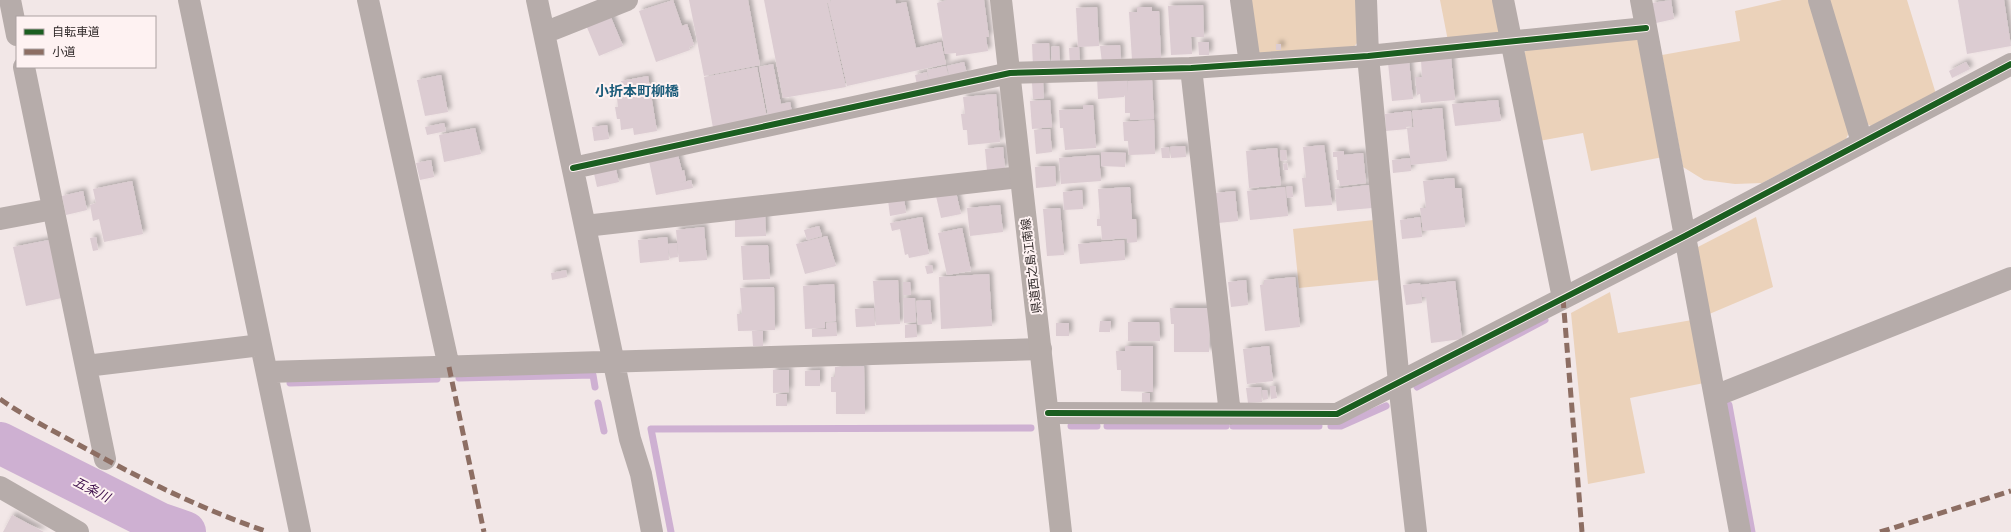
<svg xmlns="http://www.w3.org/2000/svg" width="2011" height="532" font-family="Montserrat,'Noto Sans JP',sans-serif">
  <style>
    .green { fill: #ebd2ba }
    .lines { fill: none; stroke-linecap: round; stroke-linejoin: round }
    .stream { stroke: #ceb0d2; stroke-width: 7 }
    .river { stroke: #ceb0d2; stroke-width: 42 }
    .building { fill: #dcccd2; filter: url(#shadow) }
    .street { stroke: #b6acaa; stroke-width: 22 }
    .secondary { stroke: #b6aca9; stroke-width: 22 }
    .quiet { stroke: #8d6e63; stroke-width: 5; stroke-dasharray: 10 5; stroke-linecap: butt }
    .cycleway-casing { stroke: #fef2f2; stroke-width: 8 }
    .cycleway { stroke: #1b5e20; stroke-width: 6 }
    .labels { text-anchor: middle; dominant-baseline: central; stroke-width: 4; stroke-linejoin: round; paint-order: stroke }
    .street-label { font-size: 12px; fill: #312a2a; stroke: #fef2f2 }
    .water-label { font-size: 13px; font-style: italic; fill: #40124d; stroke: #fef2f2 }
    .quarter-label { font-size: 14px; font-weight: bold; fill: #1c5c7a; stroke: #fef2f2 }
  </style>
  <defs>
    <filter id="shadow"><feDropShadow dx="3.5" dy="-3.5" stdDeviation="2" flood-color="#0004"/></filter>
  </defs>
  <rect width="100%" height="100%" fill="#f2e7e7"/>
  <path class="green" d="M1247,0H1356L1358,42L1351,50L1262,56L1254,48Z
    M1440,0H1494L1500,33L1448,41Z
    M1782,0H1812L1850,130L1846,139L1762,183L1735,184L1704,180L1683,167L1662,55L1740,41L1735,11Z
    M1827,0H1907L1936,94L1871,126L1863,122Z
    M1634,38L1642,43L1663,157L1591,171L1583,133L1539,141L1522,57L1528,47Z
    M1756,217L1773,287L1707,315L1694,249Z
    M1374,220L1380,280L1299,288L1293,229Z
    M1610,292L1618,333L1692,320L1704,383L1630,398L1645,473L1588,484L1571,313Z"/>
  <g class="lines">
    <path class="stream" d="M459,378L593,375L595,387
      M290,383L437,379
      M1417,387L1545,320
      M598,403L604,431
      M1729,405L1752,532
      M1071,426H1097
      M1107,426H1226
      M1233,426H1319
      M1331,426H1341L1386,406
      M671,532L651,429L1031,428"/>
    <path class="river" d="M0,443L159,523L185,532"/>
  </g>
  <path class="building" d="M673,0L682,26L687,24L694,45L689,47L690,50L656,62L639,11Z
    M689,0H748L760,65L704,76Z
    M764,0H830V3L831,0H895L896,4L906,2L916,48L941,42L946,64L847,86L828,3H827L846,87L783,98Z
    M947,0H984L989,37H986L988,51L956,56V53L945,54L937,3Z
    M1671,0L1674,19L1656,23L1652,3Z
    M1958,0H2004L2011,46L1967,54Z
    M1203,5L1204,37H1191L1192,54L1171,55L1168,6Z
    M1097,7L1099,46L1078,47L1076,8Z
    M1137,7H1152V11H1159L1161,59L1132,60L1129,12H1137Z
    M610,15L623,46L599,56L586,25Z
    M1198,42H1209V55H1199Z
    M1049,43L1050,65L1033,66L1032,44Z
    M1276,44H1281V50H1276Z
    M1120,45L1121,62L1102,63L1100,46Z
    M1059,46L1060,65H1052L1051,47Z
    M1079,47L1080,65H1070L1069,48Z
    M1451,57L1455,100L1421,103L1420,94L1417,95L1415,77H1422L1421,60Z
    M1409,61L1413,99L1392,101L1388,63Z
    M964,62L967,74L950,78L947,66Z
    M1966,62L1970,69L1952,78L1949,71Z
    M773,64L781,104L790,102L793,117L768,115L759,67Z
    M946,66L949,78L930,83L927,70Z
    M757,67L767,118L713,128L704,77Z
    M927,72L929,82L917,85L915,75Z
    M441,75L448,112L425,116L417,80Z
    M1127,75L1128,95V81L1152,80L1154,119L1130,120V113H1125V95L1124,97L1098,99L1097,77Z
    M648,76L657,131L634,135L633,128L621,130L620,119H617L615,107H618L617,98L623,97L621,81Z
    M1043,82L1044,98L1033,99L1032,83Z
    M996,94L1000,142L968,145L967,130H963L961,114H965L963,97Z
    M1050,100L1052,127L1032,129L1030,101Z
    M1498,100L1501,121L1455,126L1452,104Z
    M1083,105H1093L1096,148L1065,150L1063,128H1060L1059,110L1083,109Z
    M1442,108L1447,161L1411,165L1407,128L1414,127L1412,111Z
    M1411,111L1412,126L1406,127L1407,129L1386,131L1385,114Z
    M1154,120L1155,154L1129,155L1128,141H1124L1123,122Z
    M444,123L446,131L427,135L425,127Z
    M607,125L609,139L594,141L592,127Z
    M475,128L481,154L444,162L439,135Z
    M1050,129L1052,152L1036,154L1034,130Z
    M1324,145L1332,205L1305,207L1302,178H1306L1303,147Z
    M1185,146L1186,157L1171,158L1170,147Z
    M1003,147L1005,169L987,171L985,149Z
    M1169,147L1170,158H1162L1161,148Z
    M1277,148L1281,185L1249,188L1246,151Z
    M1280,150H1286L1287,160L1281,161Z
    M1344,151V155L1363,153L1366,183L1340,186L1339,180H1337L1336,170H1338L1337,157H1333V152Z
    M1101,152L1126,153L1125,167L1101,166Z
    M678,155L682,171L684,170L686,181L680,183L691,180L693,188L656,195L649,161Z
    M1099,155L1101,181L1061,184L1059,158Z
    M1410,158L1411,171L1393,173L1392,160Z
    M431,160L434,177L420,180L416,163Z
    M1287,163L1288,170H1284L1283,164Z
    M615,165L619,182L597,187L593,169Z
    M1055,166L1056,186L1036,188L1035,167Z
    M1454,178L1455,188H1461L1465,227L1423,231L1420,208H1426L1423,181Z
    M132,181L143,234L104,242L99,219L93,221L90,205L96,203L93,189Z
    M1369,185L1372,208L1337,211L1335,189Z
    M1292,186L1293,197L1287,198L1286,187Z
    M1130,187L1132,219H1136L1137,242L1127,243V238L1102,240L1101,226H1097V219H1100L1098,189Z
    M1285,187L1288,216L1250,220L1247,191Z
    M1082,190L1083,209L1064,210L1063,192Z
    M83,191L87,210L66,215L62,196Z
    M1235,191L1238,221L1218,223L1215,193Z
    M956,192L961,214L941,218L936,196Z
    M904,197L906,213L890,216L888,200Z
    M1000,205L1003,232L970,236L967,208Z
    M1060,208L1064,255L1047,256L1043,209Z
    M765,214L766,236L735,237V215Z
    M922,217L929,254L909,258L908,254L905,255L900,229L892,231L890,223Z
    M1420,217L1422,237L1402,239L1400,220Z
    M819,226L822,236L807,240L804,230Z
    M704,227L707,260L679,262L676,230Z
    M962,228L971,271L947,275L938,233Z
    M827,236L836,266L805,274L796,244Z
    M96,237L98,250L93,251L90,238Z
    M667,237L668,244L677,243L678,257L670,258L668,247L669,260L640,263L638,240Z
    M54,239L66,297L26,306L13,247Z
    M1124,240L1125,260L1080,264L1078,244Z
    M768,245L770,279L743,280L741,246Z
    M932,265L933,273L927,274L925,266Z
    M566,270L567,277L552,280L551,273Z
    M989,274L992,326L941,329L939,277Z
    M1295,277L1300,327L1265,331L1260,285L1264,284V280Z
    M898,280L900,324L876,325L873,281Z
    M1246,280L1248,305L1231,307L1228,282Z
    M1455,281L1462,339L1431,343L1426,297H1422L1420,285Z
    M903,282H910L911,295H903Z
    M1420,283L1422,303L1406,305L1403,285Z
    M834,284L836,321L825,322V328L805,329L803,286Z
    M774,287L775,330L738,331L737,314H742L740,288Z
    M903,298H915L916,322L904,323Z
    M930,300L932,324L918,325L916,301Z
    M874,308L875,326L856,327L855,309Z
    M1170,308H1210L1209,352H1174V324H1171Z
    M1100,321H1111L1110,332H1099Z
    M836,322L837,336L812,337V329H828L826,328V323Z
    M1128,322H1159L1160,341H1128Z
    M1056,323H1069V336H1056Z
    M916,324L917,337L905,338V325Z
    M752,331H763V346H753Z
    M1125,346H1153V392L1121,391V370H1117L1116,351H1125Z
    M1269,346L1273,381L1247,384L1243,349Z
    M864,366L865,414H836V392H831V377H835V367Z
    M773,370H789V392L773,393Z
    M820,370V386H805V371Z
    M1270,386H1275L1277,398L1271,399Z
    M1261,387L1262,402L1248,403L1246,388Z
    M1262,390H1267L1268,399L1263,400Z
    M1142,393H1150V406H1142Z
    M776,394H787V406H776Z
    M12,515L44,532H3Z"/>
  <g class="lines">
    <path class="street" d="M10,0L17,35
      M189,0L300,532
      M368,0L449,367
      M537,0L630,439L641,474L652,532
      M1241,0L1250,64
      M1366,0L1368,56L1399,383L1416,532
      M1503,0L1563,298
      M1641,0L1740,532
      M1819,0L1862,142
      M544,33L627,0
      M24,67L105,459
      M1191,68L1230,414
      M573,168L1010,73L1191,68L1368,56L1646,28
      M0,219L53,209
      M585,226L1020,177
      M86,366L261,345
      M267,372L1041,349
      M1715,396L2011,278
      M1048,413L1337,414L1685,236L2011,64
      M0,487L78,532"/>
    <path class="secondary" d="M1001,0L1061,532"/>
    <path class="quiet" d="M1563,298L1582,532
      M449,367L484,532
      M0,399C25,417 54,431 81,446C141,479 203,510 268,532
      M1880,532L2011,491"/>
    <defs>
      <path id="cycleway" d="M573,168L1010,73L1191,68L1368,56L1646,28
        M1048,413L1337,414L1685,236L2011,64"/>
    </defs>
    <use href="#cycleway" class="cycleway-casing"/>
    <use href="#cycleway" class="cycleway"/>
  </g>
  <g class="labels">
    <g class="street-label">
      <text transform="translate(1031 266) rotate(-97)">県道西之島江南線</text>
    </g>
    <g class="water-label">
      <text transform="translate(92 489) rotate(27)">五条川</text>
    </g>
    <g class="quarter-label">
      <text x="637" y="91">小折本町柳橋</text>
    </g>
  </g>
  <rect x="16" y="16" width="140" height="52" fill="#fef2f2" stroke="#aca2a2"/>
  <rect x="24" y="29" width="20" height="6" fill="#1b5e20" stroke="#aca2a2"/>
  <text x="52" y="36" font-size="12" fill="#312a2a">自転車道</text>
  <rect x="24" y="49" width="20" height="6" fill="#8d6e63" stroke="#aca2a2"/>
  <text x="52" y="56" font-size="12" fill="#312a2a">小道</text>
</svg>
